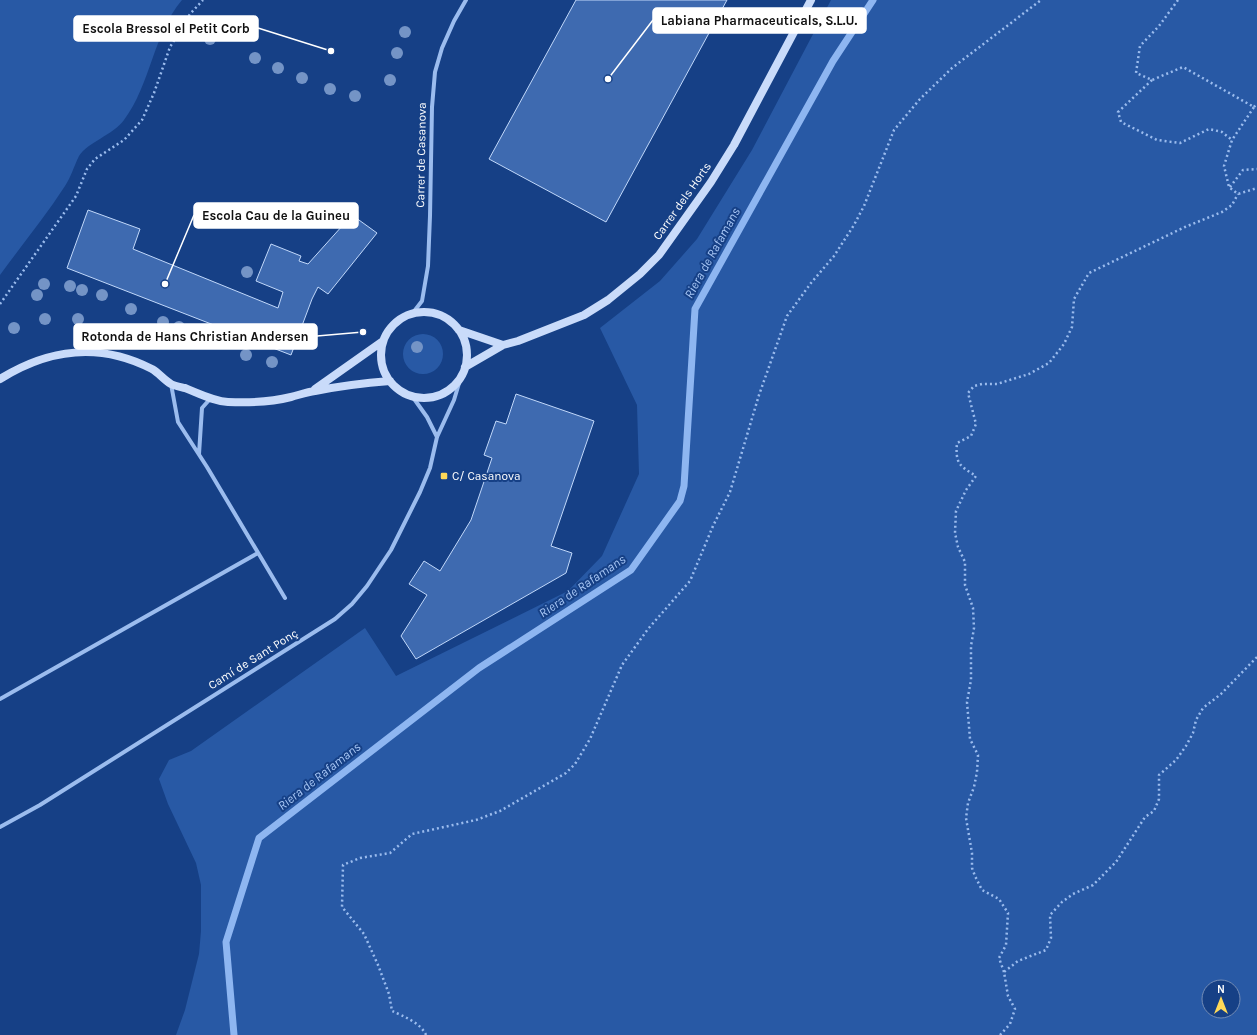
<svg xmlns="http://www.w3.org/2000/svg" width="1257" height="1035" font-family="Karla,sans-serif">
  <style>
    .green { fill: #2859a5; fill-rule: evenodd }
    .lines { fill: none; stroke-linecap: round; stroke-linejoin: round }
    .stream { stroke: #8eb6f1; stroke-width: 7 }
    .building { fill: #3e6ab0; stroke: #c1d8fa }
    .path { stroke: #9bbcee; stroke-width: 2.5; stroke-dasharray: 2 3; stroke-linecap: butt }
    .street { stroke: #9bbcee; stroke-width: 4 }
    .secondary { stroke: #c9dbfa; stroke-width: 8 }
    .tree { fill: #7494c6 }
    .poi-dot { fill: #ffd958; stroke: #164086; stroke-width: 1.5 }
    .labels { text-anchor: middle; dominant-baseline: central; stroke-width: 4; stroke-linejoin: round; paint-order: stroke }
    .street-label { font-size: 12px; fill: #fff; stroke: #164086 }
    .poi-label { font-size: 12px; fill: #fff; stroke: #164086; text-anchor: start }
    .water-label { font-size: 13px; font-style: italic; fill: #a7c6f5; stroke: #164086 }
    .leader { fill: none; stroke: #fff; stroke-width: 1.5 }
    .callout-dot { fill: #fff; stroke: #164086; stroke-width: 1.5 }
    .callout { fill: #fff; stroke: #fff; stroke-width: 1.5 }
    .callout-label { font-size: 13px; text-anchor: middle; font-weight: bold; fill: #111 }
  </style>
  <rect width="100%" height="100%" fill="#164086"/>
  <path class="green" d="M0,0H182C153,34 151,84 124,120C113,135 88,142 79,156C74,166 71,177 65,186C45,217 21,246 0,275Z
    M831,0H1257V1035H176L185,1010L199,954L201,931V885L196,863L168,804L159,779L169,760L191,751L365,628L396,676L568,591L602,556L639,474L637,405L600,328L660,281L697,239L752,150ZM1209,987H1233V1011H1209Z
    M403 354a20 20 0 1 1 40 0a20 20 0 1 1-40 0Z"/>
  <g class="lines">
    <path class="stream" d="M234,1035L226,942L259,838L479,668L631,570L680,501L684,486L695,309L833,61L873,0"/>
  </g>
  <path class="building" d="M576,0H727L606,222L489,159Z
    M88,210L140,229L133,249L278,308L283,292L256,281L271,244L301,256L299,261L308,264L352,215L377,233L328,294L318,287L312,299L291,355L67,268Z
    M516,394L594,421L551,546L572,553L566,573L416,659L401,636L427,595L409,584L424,561L440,571L471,520L492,458L484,455L496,421L506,424Z"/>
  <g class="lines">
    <path class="path" d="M1178,0L1159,26L1140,46L1136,73L1152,80L1183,67L1254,107L1232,140L1224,166L1229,187L1238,194L1257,188
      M1152,80L1118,112L1121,122L1157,140L1180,143L1209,129L1222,132L1232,140
      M1254,107L1257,103
      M1230,187L1243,170L1257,169
      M0,304L76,196L87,169L95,159L124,140L142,120L154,93L170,47L190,14L203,0
      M1004,972L999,958L1006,945L1008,913L999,899L982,890L975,876L972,868V853L966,818L968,803L974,787L977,772L978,755L970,739L967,702L971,680V646L974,628L973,608L965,585V562L958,547L955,533L956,511L966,490L976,476C960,466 955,464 957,443L971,436L976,424L968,393L974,386L982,384H997L1029,374L1049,363L1064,344L1072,327L1074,299L1089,273L1185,227L1222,212L1232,205L1238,194
      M426,1035C421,1023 403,1016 392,1011L389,994L378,965L364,934L342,907L343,865L360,858L390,853L412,834L476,820L500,811L566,773L575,764L590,739L622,665L648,629L690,581L713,526L730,492L759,395L787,316L811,283L834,256L854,225L864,206L894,130L920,99L952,68L1041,0
      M1000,1035L1010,1024L1015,1009L1008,996L1004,972L1018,961L1046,950L1051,938L1050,915L1062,902L1073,894L1093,885L1116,862L1145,817L1154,811L1159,799V775L1176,760L1186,746L1193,733L1196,720L1203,708L1221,694L1257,657"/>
    <path class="street" d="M412,314L422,301L428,266L430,216L432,107L435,72L442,48L454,21L466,0
      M171,384L178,422L207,467L285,598
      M412,396L427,417L437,437
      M199,454L202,408L210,399
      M0,699L258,553
      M0,827L40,805L316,631L335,619L352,604L367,586L391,550L420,492L430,468L437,437L454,400L460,380"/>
    <path class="secondary" d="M381 355a43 43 0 1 1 86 0a43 43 0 1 1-86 0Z
      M459,330L503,345
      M465,367L503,345L518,341L584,315L608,300L640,274L659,255L711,182L734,145L811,0
      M0,379C48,349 100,342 152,369C159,373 164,380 171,384C175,386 181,387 185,388C200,394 213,401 228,402C249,403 271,402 291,397C299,395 307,392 315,391C340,386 364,383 390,381
      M315,389L383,341"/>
  </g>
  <g class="tree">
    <circle cx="405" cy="32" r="6"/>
    <circle cx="210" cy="39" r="6"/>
    <circle cx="397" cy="53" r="6"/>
    <circle cx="255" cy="58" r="6"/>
    <circle cx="278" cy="68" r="6"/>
    <circle cx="302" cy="78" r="6"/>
    <circle cx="390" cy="80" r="6"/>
    <circle cx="330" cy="89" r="6"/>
    <circle cx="355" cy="96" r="6"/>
    <circle cx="247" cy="272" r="6"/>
    <circle cx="44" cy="284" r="6"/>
    <circle cx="70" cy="286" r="6"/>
    <circle cx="82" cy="290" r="6"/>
    <circle cx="37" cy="295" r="6"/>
    <circle cx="102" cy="295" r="6"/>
    <circle cx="131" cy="309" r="6"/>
    <circle cx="45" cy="319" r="6"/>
    <circle cx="78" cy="319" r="6"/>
    <circle cx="163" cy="322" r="6"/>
    <circle cx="179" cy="327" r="6"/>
    <circle cx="14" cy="328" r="6"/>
    <circle cx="417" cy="347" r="6"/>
    <circle cx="246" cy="355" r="6"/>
    <circle cx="272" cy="362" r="6"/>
  </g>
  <rect class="poi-dot" x="440" y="472" width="8" height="8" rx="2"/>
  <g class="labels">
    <g class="street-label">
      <text transform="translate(421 155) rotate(-89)">Carrer de Casanova</text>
      <text transform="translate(682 201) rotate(-55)">Carrer dels Horts</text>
      <text transform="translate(253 659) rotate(-32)">Camí de Sant Ponç</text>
    </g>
    <g class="poi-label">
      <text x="452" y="476">C/ Casanova</text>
    </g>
    <g class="water-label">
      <text transform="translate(712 253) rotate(-61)">Riera de Rafamans</text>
      <text transform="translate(582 586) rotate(-34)">Riera de Rafamans</text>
      <text transform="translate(319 776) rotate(-38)">Riera de Rafamans</text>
    </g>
  </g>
  <path class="leader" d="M608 79L653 20M331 51L258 28M165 284L194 215M363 332L317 336"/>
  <g class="callout-dot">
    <circle cx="608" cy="79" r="4"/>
    <circle cx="331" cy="51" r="4"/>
    <circle cx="165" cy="284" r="4"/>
    <circle cx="363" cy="332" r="4"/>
  </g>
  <g class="callout">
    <rect x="653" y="8" width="213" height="25" rx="4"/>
    <rect x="74" y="16" width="184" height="25" rx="4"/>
    <rect x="194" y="203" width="164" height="25" rx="4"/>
    <rect x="74" y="324" width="243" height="25" rx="4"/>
  </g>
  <g class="callout-label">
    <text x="759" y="25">Labiana Pharmaceuticals, S.L.U.</text>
    <text x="166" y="33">Escola Bressol el Petit Corb</text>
    <text x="276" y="220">Escola Cau de la Guineu</text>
    <text x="195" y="341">Rotonda de Hans Christian Andersen</text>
  </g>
  <g transform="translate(1221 999)"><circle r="19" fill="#164086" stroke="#738cb6"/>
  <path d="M0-3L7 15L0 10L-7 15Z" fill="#ffd958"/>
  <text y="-6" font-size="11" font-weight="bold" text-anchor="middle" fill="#ffffff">N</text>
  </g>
</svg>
